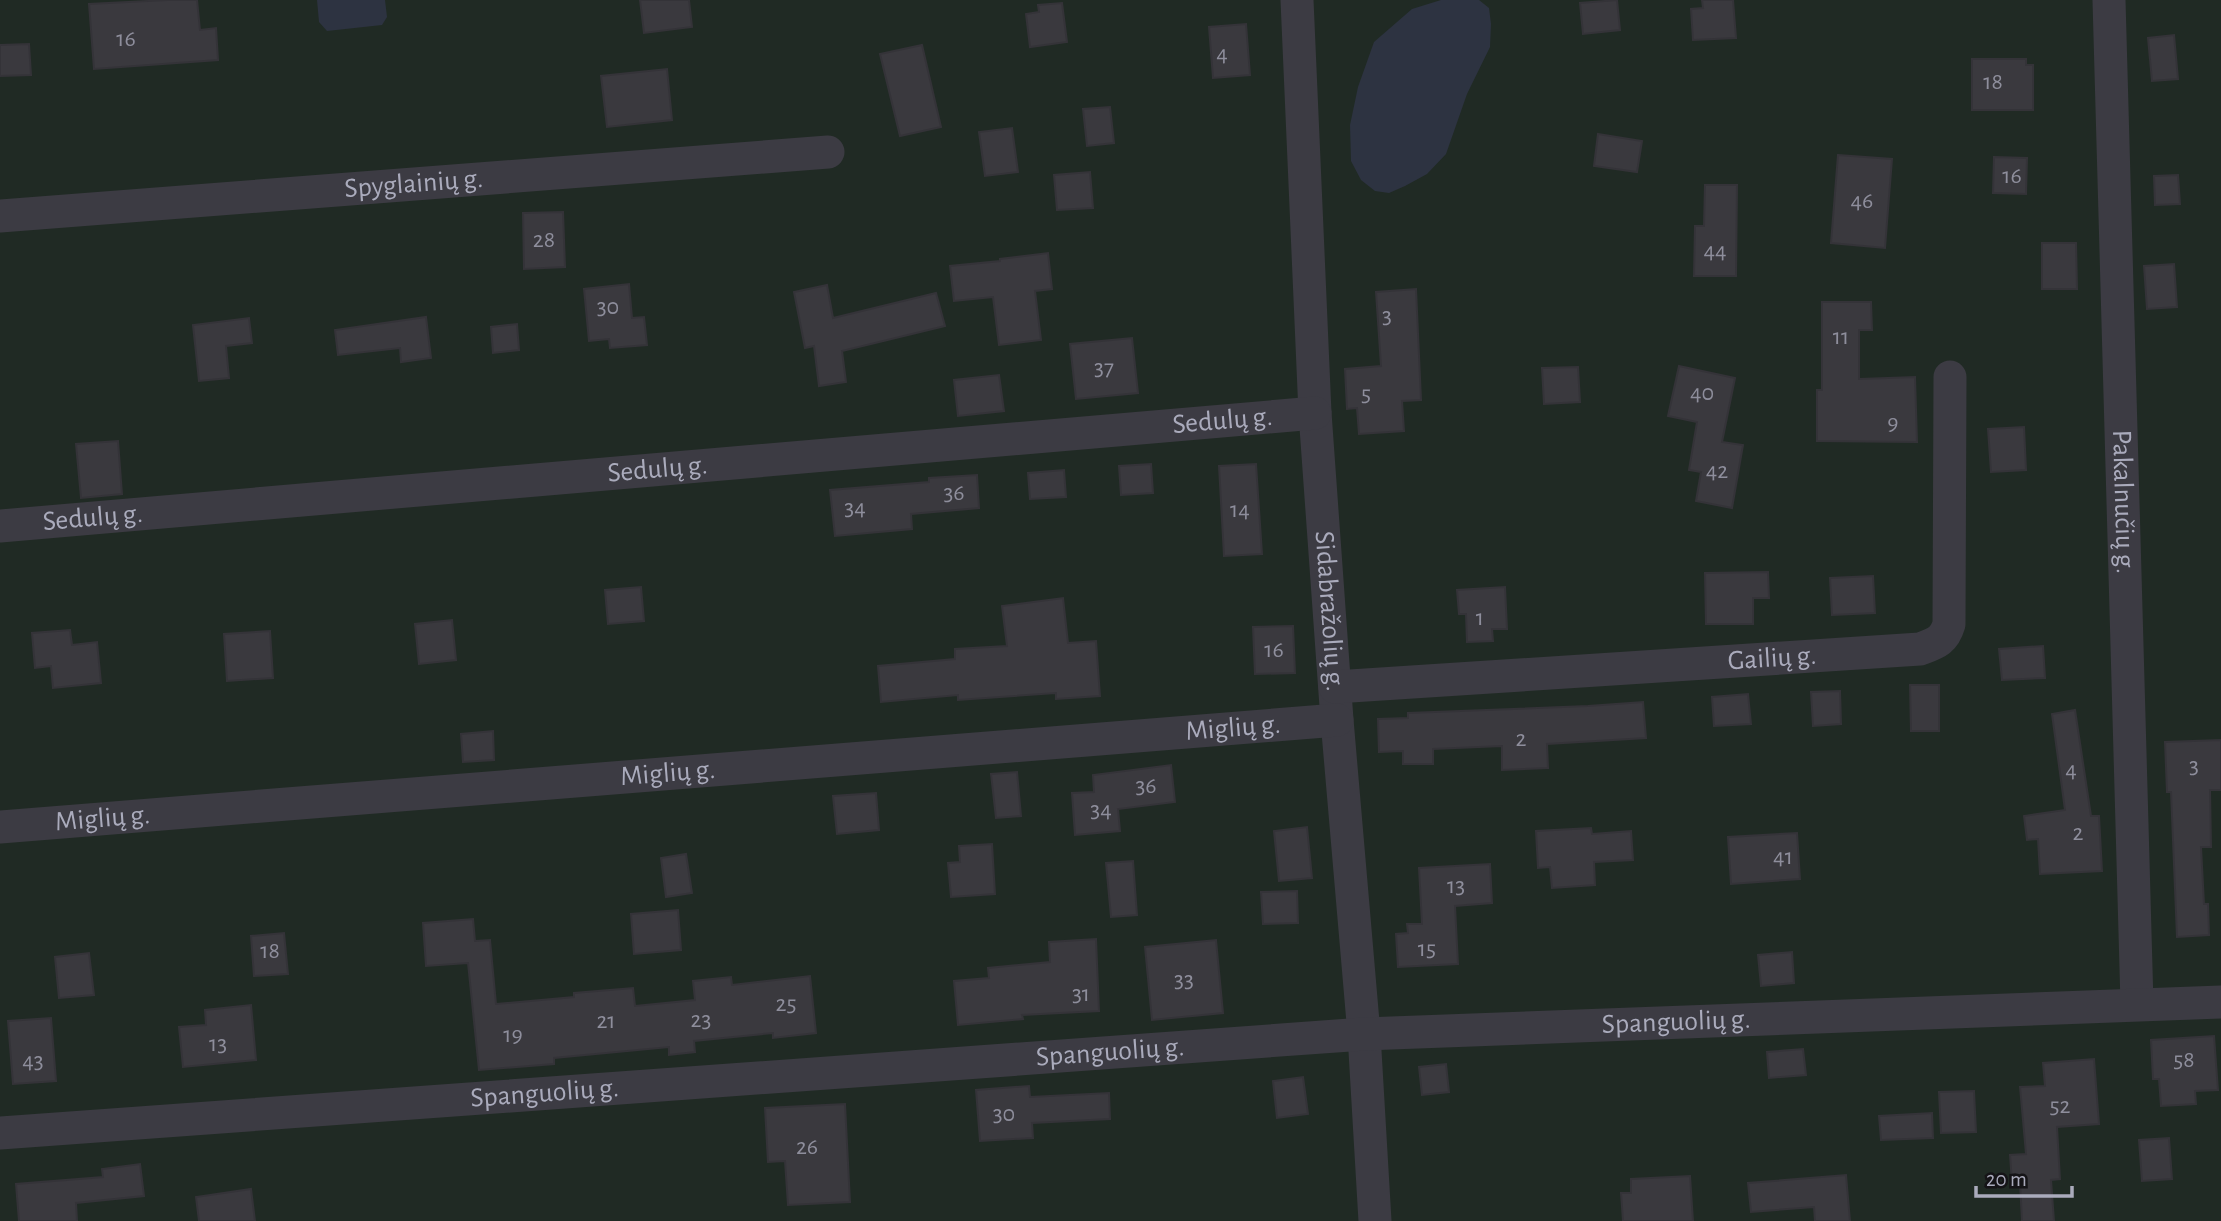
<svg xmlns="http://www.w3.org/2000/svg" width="2221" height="1221" font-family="'Alegreya Sans',sans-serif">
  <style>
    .green { fill: #202a24 }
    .water { fill: #2d3341 }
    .building { fill: #3a393e; stroke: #343338; stroke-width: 2 }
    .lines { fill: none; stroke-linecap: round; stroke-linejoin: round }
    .street { stroke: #3c3b43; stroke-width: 33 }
    .labels { text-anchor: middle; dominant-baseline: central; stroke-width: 7; stroke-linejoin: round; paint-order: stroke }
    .number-label { font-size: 24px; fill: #8e8e9c }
    .street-label { font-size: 28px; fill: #aaabbc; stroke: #151417 }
  </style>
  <rect width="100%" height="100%" fill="#1a191b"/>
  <path class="green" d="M0,0H2221V1221H0Z"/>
  <path class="water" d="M317,0H385L387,17L382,25L327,31L319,22Z
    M1441,0H1479L1489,8L1491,24L1490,47L1467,94L1446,154L1427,174L1405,186L1389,193L1375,191L1361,180L1351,161L1350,125L1358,87L1374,42L1412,9Z"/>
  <path class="building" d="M167,0H197L200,30L216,28L218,60L94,69L89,4Z
    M640,0H689L692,27L644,33Z
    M1617,0L1620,30L1583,34L1580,3Z
    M1702,0H1733L1736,38L1693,40L1691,9L1703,8Z
    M1062,3L1067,42L1030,47L1026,14L1039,12L1038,5Z
    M1246,24L1250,75L1213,78L1209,27Z
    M2174,35L2178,79L2152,81L2148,38Z
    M29,44L31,75L0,76V45Z
    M922,45L941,127L900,136L880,54Z
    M1972,59H2026V65H2033V110H1972Z
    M667,69L672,120L607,127L601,76Z
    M1110,107L1114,143L1087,146L1083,109Z
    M1012,128L1018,172L985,176L979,132Z
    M1598,134L1642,141L1637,172L1594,166Z
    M1838,155L1892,159L1885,248L1831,243Z
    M1994,157L2027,158L2026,194L1993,193Z
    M1090,172L1093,208L1057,210L1054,175Z
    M2178,175L2180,204L2155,205L2154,176Z
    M1705,185H1737L1736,276H1694L1695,226H1704Z
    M563,212L565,267L524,269L523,213Z
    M2042,243H2076L2077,289H2042Z
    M1048,253L1052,289L1035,291L1041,340L999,345L993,297L954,301L950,266L1000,261V259Z
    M2174,264L2177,307L2147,309L2144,266Z
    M629,284L632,318L644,317L647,345L610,348L609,339L589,341L584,289Z
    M827,285L833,318L936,293L945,326L842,351L846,382L819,386L814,346L805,348L794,292Z
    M1416,289L1421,400L1402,401L1404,431L1359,434L1357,408L1347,409L1345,369L1381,366L1376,292Z
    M1822,302H1871L1872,330H1859V379L1915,377L1917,442L1817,441V390H1822Z
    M426,317L431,358L401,362L400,348L338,355L335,330Z
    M249,318L252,343L226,346L229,378L199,381L193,325Z
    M517,324L519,350L493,353L491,327Z
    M1132,338L1138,393L1076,399L1070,344Z
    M1679,366L1735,378L1722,442L1743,445L1732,508L1696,501L1701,472L1689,470L1697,422L1668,416Z
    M1578,367L1580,402L1544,404L1542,368Z
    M999,375L1004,411L958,416L954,380Z
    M2024,427L2026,470L1991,472L1988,429Z
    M118,441L122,494L81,498L76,444Z
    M1151,464L1153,493L1121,495L1119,466Z
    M1256,464L1262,554L1224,556L1219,466Z
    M1064,470L1066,497L1030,499L1028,473Z
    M977,475L979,508L911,514L912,529L835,536L830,490L929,482V478Z
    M1768,572L1769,598H1753V624H1706L1705,573Z
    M1873,576L1875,613L1832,615L1830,578Z
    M641,587L644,621L608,624L605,590Z
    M1505,587L1507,629H1492L1493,641L1467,642L1466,614H1459L1457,590Z
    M1063,598L1068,643L1096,641L1100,696L1056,699V693L958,700V695L881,702L878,666L955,659V649L1007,646L1002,606Z
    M452,620L456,660L419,664L415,624Z
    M1293,626L1295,673L1255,674L1253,627Z
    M70,630L72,645L97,642L101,683L53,688L51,666L35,668L32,633Z
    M270,631L273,678L227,681L224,634Z
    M2043,646L2045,678L2002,680L1999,649Z
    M1910,685H1939V731H1911Z
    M1840,691L1841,724L1813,726L1811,692Z
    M1748,694L1751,724L1714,726L1712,697Z
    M1643,702L1646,738L1547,744L1548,768L1502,770V746L1433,749V764H1403V751L1379,752L1378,719L1408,718V713L1588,706Z
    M2075,710L2091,816H2099L2102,871L2040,874L2038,839L2027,840L2024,816L2065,810L2052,714Z
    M493,731L494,760L463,762L461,734Z
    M2221,740V790H2210L2211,847H2201L2204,904H2208L2209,935L2177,937L2171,792H2167L2165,742Z
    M1171,765L1175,802L1118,809L1120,831L1075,835L1072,793L1094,792L1093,775Z
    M1017,772L1021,816L996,818L991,774Z
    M876,793L879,830L837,834L833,796Z
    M1307,827L1312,878L1279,881L1274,831Z
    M1591,828L1592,834L1631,831L1633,860L1594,862L1595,885L1552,888L1550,867L1538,868L1536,831Z
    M1797,833L1800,879L1731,884L1728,837Z
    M992,844L995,894L951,897L948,863L960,862L959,846Z
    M686,854L692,893L666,897L661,858Z
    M1133,861L1137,915L1111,917L1106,863Z
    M1490,864L1492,903L1455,906L1458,964L1398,967L1396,934L1408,933L1407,924H1422L1419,868Z
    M1297,891L1298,923L1263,924L1261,892Z
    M678,910L681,950L634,954L631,914Z
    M473,919L475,941L490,940L496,1004L574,997V993L633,988L635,1006L695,1000L693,981L731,977L732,985L810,976L816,1033L773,1038V1033L694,1041L695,1052L669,1055V1047L554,1058V1064L479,1070L468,963L426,966L423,923Z
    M284,933L288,974L254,976L251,936Z
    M1096,939L1099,1011L1022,1015L1023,1019L958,1025L954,981L989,978L988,968L1050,962L1049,942Z
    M1216,940L1223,1013L1152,1020L1145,947Z
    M1792,952L1794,983L1761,986L1758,955Z
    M89,953L94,995L59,998L55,957Z
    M251,1005L256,1060L183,1067L179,1027L206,1025L205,1010Z
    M51,1018L56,1081L13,1084L8,1021Z
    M2214,1036L2218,1090L2195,1091L2196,1104L2161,1106L2159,1079H2153L2151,1040Z
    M1803,1049L1806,1075L1769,1078L1767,1052Z
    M2094,1059L2099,1124L2057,1127L2060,1179L2051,1180L2054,1221H2022L2020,1183H2012L2010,1155L2026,1154L2020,1087L2045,1086L2043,1063Z
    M1446,1064L1449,1092L1422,1095L1419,1067Z
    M1303,1077L1308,1114L1277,1118L1273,1081Z
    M1029,1086L1030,1097L1109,1093L1110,1119L1032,1123L1033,1138L980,1141L976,1090Z
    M1974,1091L1976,1132L1941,1133L1939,1092Z
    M845,1104L850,1202L788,1205L785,1161L768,1162L765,1108Z
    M1932,1113L1933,1138L1881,1140L1879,1116Z
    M2169,1138L2172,1179L2142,1181L2139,1140Z
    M140,1164L144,1196L76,1203L77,1221H19L16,1184L103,1177L102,1169Z
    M1846,1175L1850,1221H1815L1814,1207L1751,1212L1748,1183Z
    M1690,1176L1693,1221H1623L1621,1193H1631V1179Z
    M251,1189L255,1221H199L196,1197Z"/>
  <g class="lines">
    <g class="street">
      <path id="s1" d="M1297,0L1315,413L1337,720L1364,1034L1375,1221"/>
      <path id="s2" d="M2109,0L2137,1004"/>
      <path id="s3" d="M0,216L828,152"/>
      <path id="s4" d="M0,526L1315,413"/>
      <path id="s5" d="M1335,687L1920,649C1936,643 1944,641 1949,624L1950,377"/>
      <path id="s6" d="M0,827L1337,720"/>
      <path id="s7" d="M0,1133L1364,1034L2221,1002"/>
    </g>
  </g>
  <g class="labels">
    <g class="number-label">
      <text x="126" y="39">16</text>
      <text x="1222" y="54">4</text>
      <text x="1993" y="82">18</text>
      <text x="2012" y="176">16</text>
      <text x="1862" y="201">46</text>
      <text x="544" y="240">28</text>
      <text x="1715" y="251">44</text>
      <text x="608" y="307">30</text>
      <text x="1387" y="316">3</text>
      <text x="1841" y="337">11</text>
      <text x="1104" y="368">37</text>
      <text x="1702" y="393">40</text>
      <text x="1366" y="394">5</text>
      <text x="1893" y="423">9</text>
      <text x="1717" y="471">42</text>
      <text x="954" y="493">36</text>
      <text x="855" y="508">34</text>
      <text x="1240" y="510">14</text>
      <text x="1480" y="618">1</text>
      <text x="1274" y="650">16</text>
      <text x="1521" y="739">2</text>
      <text x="2194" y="766">3</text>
      <text x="2071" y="770">4</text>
      <text x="1146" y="786">36</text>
      <text x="1101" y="810">34</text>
      <text x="2078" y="833">2</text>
      <text x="1783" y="857">41</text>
      <text x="1456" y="886">13</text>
      <text x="1427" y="949">15</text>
      <text x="270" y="951">18</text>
      <text x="1184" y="980">33</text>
      <text x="1081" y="994">31</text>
      <text x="786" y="1004">25</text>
      <text x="701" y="1020">23</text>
      <text x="606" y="1021">21</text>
      <text x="513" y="1035">19</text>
      <text x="218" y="1044">13</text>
      <text x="2184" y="1060">58</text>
      <text x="33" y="1061">43</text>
      <text x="2060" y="1106">52</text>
      <text x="1004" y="1114">30</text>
      <text x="807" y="1147">26</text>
    </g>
    <g class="street-label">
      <text stroke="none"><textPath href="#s3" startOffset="415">Spyglainių g.</textPath></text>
      <text stroke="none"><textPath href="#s4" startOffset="1227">Sedulų g.</textPath></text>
      <text stroke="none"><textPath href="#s4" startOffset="660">Sedulų g.</textPath></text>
      <text stroke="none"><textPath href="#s2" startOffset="502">Pakalnučių g.</textPath></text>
      <text stroke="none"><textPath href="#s4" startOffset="93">Sedulų g.</textPath></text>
      <text stroke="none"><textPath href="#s1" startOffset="612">Sidabražolių g.</textPath></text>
      <text stroke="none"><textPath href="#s5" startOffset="438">Gailių g.</textPath></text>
      <text stroke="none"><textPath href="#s6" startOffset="1237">Miglių g.</textPath></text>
      <text stroke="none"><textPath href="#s6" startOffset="670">Miglių g.</textPath></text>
      <text stroke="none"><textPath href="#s6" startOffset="103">Miglių g.</textPath></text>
      <text stroke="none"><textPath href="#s7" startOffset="1680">Spanguolių g.</textPath></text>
      <text stroke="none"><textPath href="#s7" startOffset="1113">Spanguolių g.</textPath></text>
      <text stroke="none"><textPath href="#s7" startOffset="546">Spanguolių g.</textPath></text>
    </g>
  </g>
  <path d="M1976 1186v10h96v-10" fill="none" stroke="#aaabbc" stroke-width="3.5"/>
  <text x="1986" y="1186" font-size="21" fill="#aaabbc" stroke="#151417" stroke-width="5" paint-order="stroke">20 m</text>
</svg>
